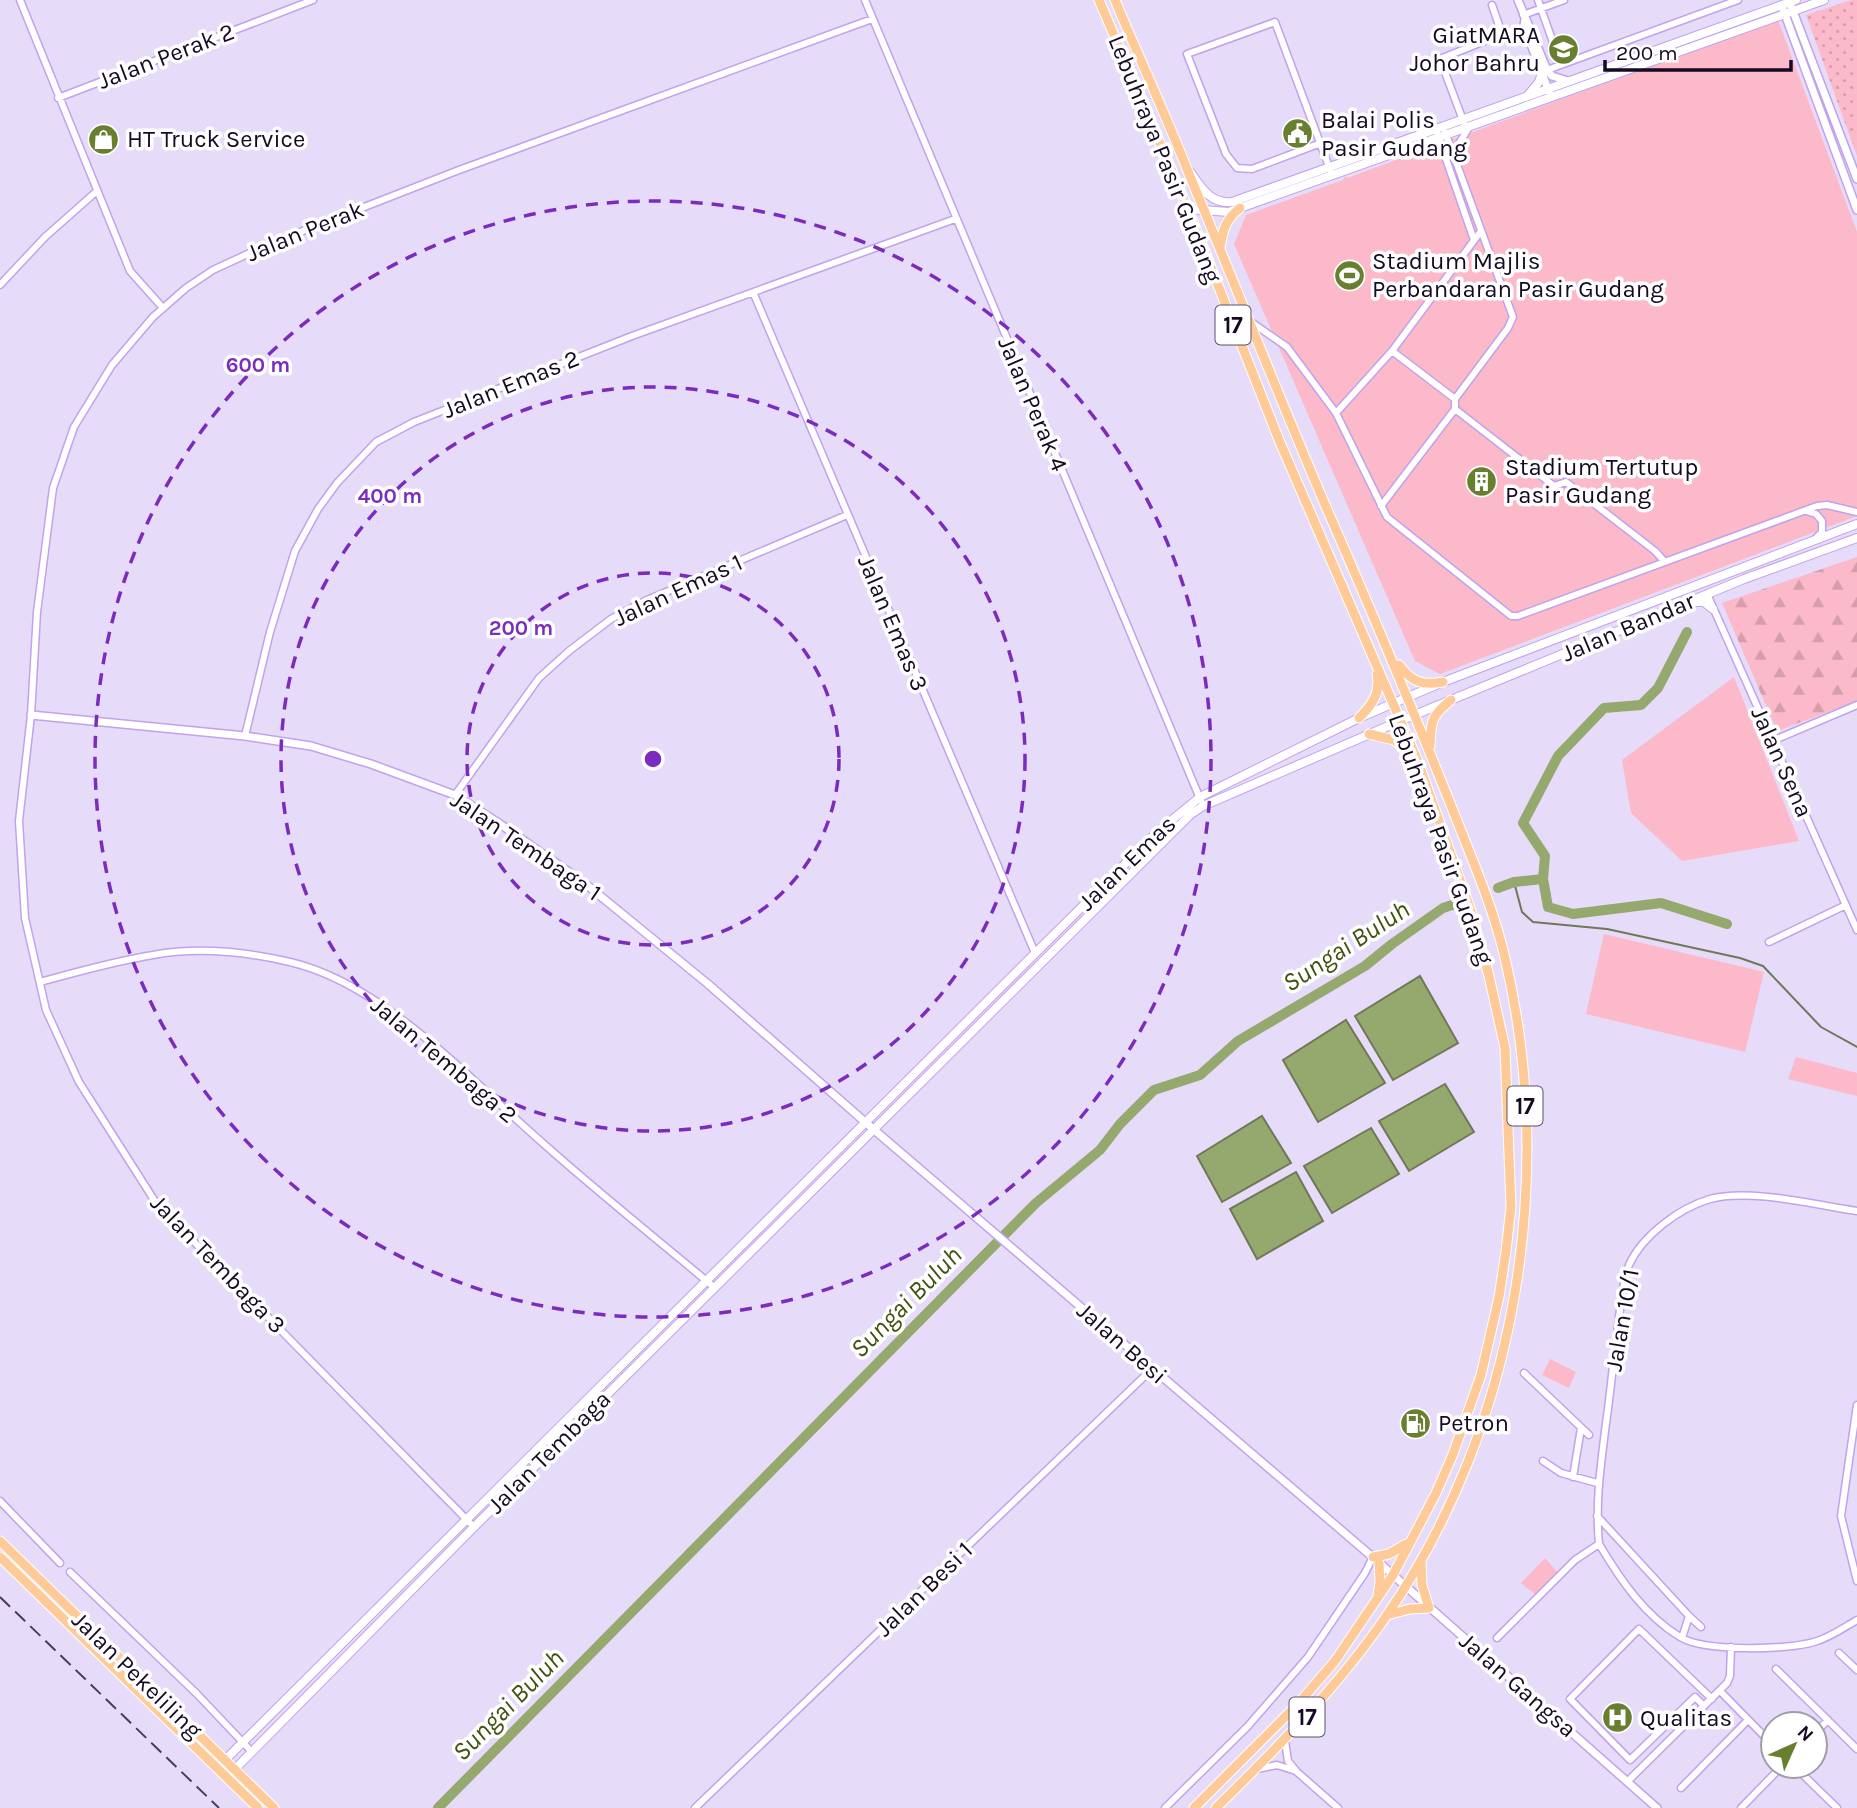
<svg xmlns="http://www.w3.org/2000/svg" width="1857" height="1808" font-family="Karla,sans-serif">
  <style>
    .grass { fill: url(#grass-dots) }
    .forest { fill: url(#forest-firs) }
    .park { fill: #fbb9c9 }
    .water { fill: #95a86d; stroke: #6f7857; stroke-width: 2 }
    .lines { fill: none; stroke-linecap: round; stroke-linejoin: round }
    .stream { stroke: #6f7857; stroke-width: 2 }
    .river { stroke: #95a86d; stroke-width: 10 }
    .minor-casing { stroke: #c1a2ed; stroke-width: 9 }
    .tertiary-casing { stroke: #c1a2ed; stroke-width: 10 }
    .secondary-casing { stroke: #c1a2ed; stroke-width: 10 }
    .primary-casing { stroke: #fff; stroke-width: 11 }
    .minor { stroke: #fff; stroke-width: 6 }
    .tertiary { stroke: #fff; stroke-width: 7 }
    .secondary { stroke: #fff; stroke-width: 8 }
    .primary { stroke: #fecb98; stroke-width: 9 }
    .rail { stroke: #493d58; stroke-width: 2; stroke-dasharray: 14 7; stroke-linecap: butt }
    .ring { fill: none; stroke: #7b2cbf; stroke-width: 3.5; stroke-dasharray: 12 9 }
    .labels { text-anchor: middle; dominant-baseline: central; stroke-width: 7; stroke-linejoin: round; paint-order: stroke }
    .shield { fill: #fff; stroke: #5b5365; stroke-width: 2 }
    .shield-label { font-size: 23px; font-weight: bold; fill: #150923 }
    .poi-label { font-size: 24px; fill: #150923; stroke: #fff; text-anchor: start }
    .street-label { font-size: 24px; fill: #150923; stroke: #fff }
    .water-label { font-size: 26px; font-style: italic; fill: #41510e; stroke: #fff }
    .centre { fill: #7b2cbf; stroke: #fff; stroke-width: 3.5 }
    .ring-label { font-size: 21px; text-anchor: middle; font-weight: bold; fill: #7b2cbf; stroke: #fff; stroke-width: 7; stroke-linejoin: round; paint-order: stroke }
  </style>
  <defs>
    <pattern id="grass-dots" width="8" height="8" patternUnits="userSpaceOnUse" patternTransform="scale(1.75)"><rect width="8" height="8" fill="#fbb9c9"/><path d="M2 2h.1M6 6h.1" fill="none" stroke="#d69eac" stroke-width="1.8" stroke-linecap="round"/></pattern>
    <pattern id="forest-firs" width="22" height="20" patternUnits="userSpaceOnUse" patternTransform="scale(1.75)"><rect width="22" height="20" fill="#fbb9c9"/><path d="M5 1l3.5 6h-7zM16 11l3.5 6h-7z" fill="#d69eac"/></pattern>
  </defs>
  <rect width="100%" height="100%" fill="#e7dbfa"/>
  <path class="grass" d="M1851,0H1857V156L1806,15Z"/>
  <path class="forest" d="M1857,557V701L1777,731L1722,603Z"/>
  <path class="park" d="M1778,20L1857,232V516L1440,674L1415,661L1234,244L1246,215L1343,180L1345,176L1347,178Z
    M1734,677L1799,841L1682,861L1631,813L1622,760Z
    M1604,934L1764,972L1745,1052L1586,1014Z
    M1796,1057L1857,1073V1096L1788,1079Z
    M1550,1359L1576,1372L1569,1388L1542,1375Z
    M1545,1558L1560,1575L1537,1596L1521,1583Z"/>
  <path class="water" d="M1420,976L1458,1043L1393,1080L1355,1016Z
    M1346,1020L1385,1083L1318,1122L1283,1060Z
    M1445,1084L1474,1132L1409,1171L1379,1121Z
    M1262,1116L1291,1163L1222,1202L1197,1156Z
    M1371,1128L1399,1174L1332,1213L1304,1166Z
    M1296,1172L1323,1221L1257,1259L1230,1209Z"/>
  <g class="lines">
    <path class="stream" d="M1514,882L1522,912L1533,922L1607,929L1740,958L1763,966L1821,1027L1857,1047"/>
    <path class="river" d="M1543,879L1548,907L1573,914L1661,903L1727,924
      M1498,888L1514,882L1543,879L1545,856L1523,823L1558,756L1604,708L1641,705L1658,688L1687,632
      M438,1808L1036,1203L1100,1150L1120,1124L1154,1090L1200,1075L1238,1041L1365,966L1392,944L1443,908L1461,902"/>
    <defs>
      <path id="minor" d="M20,0L130,271L163,308
        M865,0L1201,801
        M1538,0L1561,65
        M1523,15L1564,0
        M1547,70L1738,0
        M58,98L313,0
        M1464,123L1440,59L1502,34L1492,5
        M1445,132L1513,317L1508,328L1455,399
        M1437,133L1474,240
        M1321,143L1252,169L1237,168L1226,154L1187,54L1275,22L1332,175
        M1423,143L1436,148L1444,154
        M1456,161L1460,142L1469,127
        M0,285L45,237L97,191
        M753,292L1035,953
        M1251,322L1287,347L1336,413L1387,517L1511,616H1518L1817,506L1827,505L1857,512
        M1392,351L1455,399V409L1554,486L1566,482L1655,551L1665,562
        M1336,413L1392,351L1481,231
        M1381,506L1455,409
        M1806,511L1816,514L1822,521V532L1815,539
        M1707,594L1857,930
        M245,736L270,632L295,551L318,509L337,483L376,442L414,422L632,336L955,219
        M1772,741L1857,705
        M455,795L539,678L569,651L611,619L645,601L847,515
        M1769,942L1846,905
        M40,982C77,972 115,961 153,955C197,947 247,952 290,962C385,984 473,1083 545,1145C600,1194 658,1240 715,1288
        M1524,1373L1589,1435
        M1857,1405L1841,1516L1857,1581
        M1543,1461L1561,1473L1597,1483
        M1573,1477L1581,1428
        M0,1501L60,1563
        M1597,1516L1689,1616L1682,1638
        M474,1527L156,1203L79,1082L46,1010L25,918L19,821L31,715L37,612L53,488L74,427L112,365L153,317L186,288L213,270L267,245L459,170L872,19
        M1599,1544C1620,1579 1644,1615 1680,1637C1704,1652 1787,1650 1814,1642C1829,1638 1843,1628 1857,1620
        M70,1572L197,1694L252,1752
        M1689,1616L1701,1627
        M1497,1638L1575,1560L1599,1544C1595,1502 1601,1464 1606,1423C1610,1397 1612,1370 1616,1344C1619,1321 1621,1286 1629,1265C1642,1236 1679,1208 1710,1199C1749,1188 1816,1205 1857,1211
        M1839,1653L1857,1670
        M1776,1669L1857,1749
        M1720,1691L1773,1745
        M1704,1706L1695,1697L1630,1760L1570,1699L1639,1629L1712,1699
        M1815,1733L1828,1720
        M1285,1741L1288,1761L1297,1772L1338,1808
        M1794,1766L1837,1808
        M1257,1769L1277,1765L1296,1771
        M1628,1781L1727,1683L1730,1676L1731,1647
        M1681,1788L1748,1720
        M695,1808L1152,1369
        M1165,1808L1248,1726L1308,1657L1365,1573L1373,1557
        M1741,1808L1782,1766"/>
      <path id="tertiary" d="M1518,0L1547,70L1552,76L1568,81
        M1791,6L1857,179
        M1783,9L1857,210
        M1525,19L1524,26L1550,94
        M31,715L245,736L311,746L371,764L455,795L500,824L582,881L708,984L865,1122L1376,1560L1657,1808"/>
      <path id="secondary" d="M1529,94L1539,82L1542,73
        M1191,173C1202,189 1211,204 1232,202L1796,0
        M1188,209L1229,212L1240,208L1824,0
        M1694,602H1704L1713,609
        M222,1763L1156,833L1200,797L1359,718L1443,682L1857,524
        M232,1772L474,1527L1191,814L1203,806L1400,721L1744,579L1857,538"/>
      <path id="primary" d="M1099,0L1188,209L1279,440L1417,759L1471,911L1489,976L1505,1048L1511,1207L1506,1251L1499,1297L1481,1375L1453,1454L1436,1493L1393,1575L1335,1661L1298,1704L1194,1808
        M1115,0C1139,58 1166,115 1189,174C1239,293 1285,414 1337,532C1377,624 1415,715 1452,808C1471,857 1493,906 1505,958C1557,1179 1516,1427 1387,1615C1338,1687 1278,1747 1216,1808
        M1220,248C1223,230 1225,220 1240,208
        M1399,665C1412,682 1422,686 1443,682
        M1359,718C1372,705 1381,693 1377,674
        M1369,734L1394,740L1413,756
        M1430,746C1431,721 1431,716 1451,700
        M0,1541L274,1808
        M0,1557L258,1808
        M1373,1557L1389,1554L1406,1544
        M1378,1596L1380,1582L1379,1563
        M1387,1615L1410,1609L1429,1608L1422,1585L1421,1562"/>
    </defs>
    <use href="#minor" class="minor-casing"/>
    <use href="#tertiary" class="tertiary-casing"/>
    <use href="#secondary" class="secondary-casing"/>
    <use href="#primary" class="primary-casing"/>
    <use href="#minor" class="minor"/>
    <use href="#tertiary" class="tertiary"/>
    <use href="#secondary" class="secondary"/>
    <use href="#primary" class="primary"/>
    <path class="rail" d="M0,1597L219,1808"/>
  </g>
  <g class="ring">
    <circle cx="653" cy="759" r="186"/>
    <circle cx="653" cy="759" r="372"/>
    <circle cx="653" cy="759" r="558"/>
  </g>
  <defs>
    <symbol id="university-disc" viewBox="-11 -11 22 22"><circle r="9.5" fill="#697f30" stroke="#fff"/><path d="M0-5L7-2L0 1L-7-2ZM-4 1L0 2.5L4 1V4Q0 6-4 4Z" fill="#fff"/></symbol>
    <symbol id="civic-disc" viewBox="-11 -11 22 22"><circle r="9.5" fill="#697f30" stroke="#fff"/><path d="M-.6-6.5H3V-4.5H.6V-3L4-1V1h2V6H-6V1h2V-1L-.6-3ZM-1.2 2.5V6h2.4V2.5Z" fill="#fff"/></symbol>
    <symbol id="shop-disc" viewBox="-11 -11 22 22"><circle r="9.5" fill="#697f30" stroke="#fff"/><path d="M-5-2.5h2.3a2.7 3.5 0 0 1 5.4 0H5L5.5 6h-11ZM-1.5-2.5h3a1.5 2.3 0 0 0-3 0Z" fill="#fff"/></symbol>
    <symbol id="stadium-disc" viewBox="-11 -11 22 22"><circle r="9.5" fill="#697f30" stroke="#fff"/><path d="M0-5a6.5 5 0 1 0 0 10a6.5 5 0 1 0 0-10ZM-3.5-1.8h7v3.6h-7Z" fill="#fff"/></symbol>
    <symbol id="building-disc" viewBox="-11 -11 22 22"><circle r="9.5" fill="#697f30" stroke="#fff"/><path d="M-4-6H4V6H1V3H-1V6H-4ZM-2.5-4.3h1.7v1.8h-1.7ZM.8-4.3h1.7v1.8H.8ZM-2.5-1h1.7V.8h-1.7ZM.8-1h1.7V.8H.8Z" fill="#fff"/></symbol>
    <symbol id="fuel-disc" viewBox="-11 -11 22 22"><circle r="9.5" fill="#697f30" stroke="#fff"/><path d="M-5.5-6h7V0h2V4h1.3V-2.5L3-4.5l.8-.8L6-3V5H2.5V1h-1V6h-7ZM-4.2-4.7v3.2H.2V-4.7Z" fill="#fff"/></symbol>
    <symbol id="hospital-disc" viewBox="-11 -11 22 22"><circle r="9.5" fill="#697f30" stroke="#fff"/><path d="M-5-5h3v3.5h4V-5h3V5h-3V1.5h-4V5h-3Z" fill="#fff"/></symbol>
  </defs>
  <g fill-rule="evenodd">
    <use href="#university-disc" x="1546" y="32" width="35" height="35"/>
    <use href="#civic-disc" x="1280" y="116" width="35" height="35"/>
    <use href="#shop-disc" x="86" y="122" width="35" height="35"/>
    <use href="#stadium-disc" x="1332" y="258" width="35" height="35"/>
    <use href="#building-disc" x="1464" y="464" width="35" height="35"/>
    <use href="#fuel-disc" x="1398" y="1406" width="35" height="35"/>
    <use href="#hospital-disc" x="1600" y="1700" width="35" height="35"/>
  </g>
  <g class="labels">
    <g class="shield">
      <rect x="1215.5" y="305.5" width="35" height="39" rx="5"/>
      <rect x="1507.5" y="1086.5" width="35" height="39" rx="5"/>
      <rect x="1289.5" y="1697.5" width="35" height="39" rx="5"/>
    </g>
    <g class="shield-label">
      <text x="1233" y="325">17</text>
      <text x="1525" y="1106">17</text>
      <text x="1307" y="1717">17</text>
    </g>
    <g class="poi-label">
      <text x="1540" y="35" text-anchor="end">GiatMARA<tspan x="1540" dy="28">Johor Bahru</tspan></text>
      <text x="1321" y="120">Balai Polis<tspan x="1321" dy="28">Pasir Gudang</tspan></text>
      <text x="127" y="139">HT Truck Service</text>
      <text x="1372" y="261">Stadium Majlis<tspan x="1372" dy="28">Perbandaran Pasir Gudang</tspan></text>
      <text x="1505" y="467">Stadium Tertutup<tspan x="1505" dy="28">Pasir Gudang</tspan></text>
      <text x="1438" y="1423">Petron</text>
      <text x="1640" y="1718">Qualitas</text>
    </g>
    <g class="street-label">
      <text transform="translate(166 56) rotate(-21)">Jalan Perak 2</text>
      <text transform="translate(1165 159) rotate(68)">Lebuhraya Pasir Gudang</text>
      <text transform="translate(305 231) rotate(-22)">Jalan Perak</text>
      <text transform="translate(511 384) rotate(-22)">Jalan Emas 2</text>
      <text transform="translate(1033 404) rotate(67)">Jalan Perak 4</text>
      <text transform="translate(678 590) rotate(-25)">Jalan Emas 1</text>
      <text transform="translate(893 623) rotate(67)">Jalan Emas 3</text>
      <text transform="translate(1628 627) rotate(-23)">Jalan Bandar</text>
      <text transform="translate(1782 762) rotate(66)">Jalan Sena</text>
      <text transform="translate(1441 839) rotate(70)">Lebuhraya Pasir Gudang</text>
      <text transform="translate(526 846) rotate(34)">Jalan Tembaga 1</text>
      <text transform="translate(1127 863) rotate(-44)">Jalan Emas</text>
      <text transform="translate(444 1060) rotate(40)">Jalan Tembaga 2</text>
      <text transform="translate(218 1264) rotate(46)">Jalan Tembaga 3</text>
      <text transform="translate(1622 1320) rotate(-80)">Jalan 10/1</text>
      <text transform="translate(1122 1343) rotate(41)">Jalan Besi</text>
      <text transform="translate(549 1452) rotate(-45)">Jalan Tembaga</text>
      <text transform="translate(924 1589) rotate(-44)">Jalan Besi 1</text>
      <text transform="translate(137 1675) rotate(44)">Jalan Pekeliling</text>
      <text transform="translate(1518 1685) rotate(41)">Jalan Gangsa</text>
    </g>
    <g class="water-label">
      <text transform="translate(1346 946) rotate(-33)">Sungai Buluh</text>
      <text transform="translate(906 1302) rotate(-45)">Sungai Buluh</text>
      <text transform="translate(508 1705) rotate(-45)">Sungai Buluh</text>
    </g>
  </g>
  <circle cx="653" cy="759" r="10" class="centre"/>
  <g class="ring-label">
    <text x="258" y="372">600 m</text>
    <text x="390" y="503">400 m</text>
    <text x="521" y="635">200 m</text>
  </g>
  <g transform="translate(1794 1745) rotate(45)"><circle r="33" fill="#ffffff" stroke="#a19da7" stroke-width="2"/>
  <path d="M0-5L12 26L0 18L-12 26Z" fill="#697f30"/>
  <text y="-10" font-size="19" font-weight="bold" text-anchor="middle" fill="#150923">N</text>
  </g>
  <path d="M1605 60v10h186v-10" fill="none" stroke="#150923" stroke-width="3.5"/>
  <text x="1616" y="60" font-size="21" fill="#150923" stroke="#ffffff" stroke-width="5" paint-order="stroke">200 m</text>
</svg>
